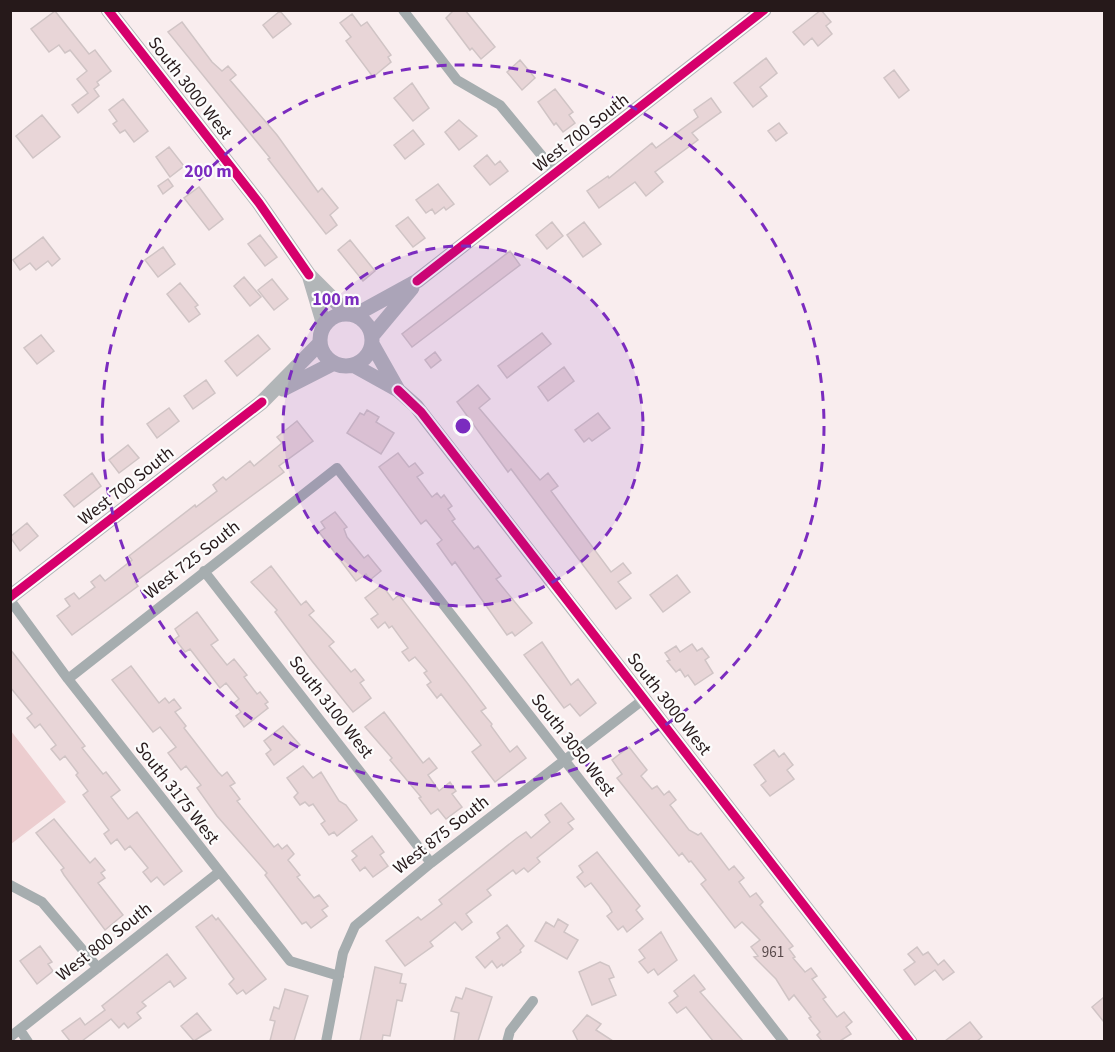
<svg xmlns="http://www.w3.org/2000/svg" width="1115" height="1052" font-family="'Source Sans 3',sans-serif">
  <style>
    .green { fill: #eccdcf }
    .building { fill: #e8d5d7; stroke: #d0c4c5; stroke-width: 1.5 }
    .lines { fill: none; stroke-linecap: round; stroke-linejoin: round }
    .street { stroke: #a6adaf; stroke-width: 10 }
    .secondary { stroke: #b2b6b8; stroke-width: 15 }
    .cycleway-casing { stroke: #fcfcfc; stroke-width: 13 }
    .cycleway { stroke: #d6006c; stroke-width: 9 }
    .ring { fill: none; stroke: #7b2cbf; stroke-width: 3; stroke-dasharray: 10 8 }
    .labels { text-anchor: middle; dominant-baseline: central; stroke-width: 4.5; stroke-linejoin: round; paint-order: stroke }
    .number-label { font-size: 15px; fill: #58494a }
    .street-label { font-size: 18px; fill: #26191a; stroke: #fcfcfc }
    .centre { fill: #7b2cbf; stroke: #fcfcfc; stroke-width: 3 }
    .ring-label { font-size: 18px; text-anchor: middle; font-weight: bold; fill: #7b2cbf; stroke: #fcfcfc; stroke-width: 4.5; stroke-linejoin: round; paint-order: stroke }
  </style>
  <rect width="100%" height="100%" fill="#f9edee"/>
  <path class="green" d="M11,731L66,802L11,844Z"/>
  <path class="building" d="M454,10H465L495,47L481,59L472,48L470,50L446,18Z
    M821,10L831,22L826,26L832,34L818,46L812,38L804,45L793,32Z
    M55,11L89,54L95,50L111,71L97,82L99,85L94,89L99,96L78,113L72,105L88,93L77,79L87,71L70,50L65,53L59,45L49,52L31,29Z
    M280,11L291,24L273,38L263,25Z
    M352,14L361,26L367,22L391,55L388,57L391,62L373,77L346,41L351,37L340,23Z
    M182,22L212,62L222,71L228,66L236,75L230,80L277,135L318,192L322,188L338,208L330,215L337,225L326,234L268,159L270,158L168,32Z
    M766,58L777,73L760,87L767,96L753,107L734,83Z
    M520,60L535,78L522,90L507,72Z
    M894,70L909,90L899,98L884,78Z
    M412,83L429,108L413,121L394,98Z
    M555,89L573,112L569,115L575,123L563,132L556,123L554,125L538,102Z
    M711,98L721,112L692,133L698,140L655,172L663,182L646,196L635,182L599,208L587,191L608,176L609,178L652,143L656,148L698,117L694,110Z
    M123,99L148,131L134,142L125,130L120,133L113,124L117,121L109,110Z
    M42,115L60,137L33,158L16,136Z
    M459,120L477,136L459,150L445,132Z
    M779,123L787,133L776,141L768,131Z
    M413,130L424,144L405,159L394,145Z
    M169,147L184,166L170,177L156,157Z
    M487,155L495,165L500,161L508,171L490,185L474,166Z
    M168,179L173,186L163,194L158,186Z
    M438,184L454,204L446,210L444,207L435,214L432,209L426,213L416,200Z
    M199,187L223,219L209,230L184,198Z
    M408,217L425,238L413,247L396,226Z
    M552,222L563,236L547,249L536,235Z
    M584,222L601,244L583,257L567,235Z
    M260,235L277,257L265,266L248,244Z
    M43,237L60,259L52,266L48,261L36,270L30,263L20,270L13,260Z
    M350,240L375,271L363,281L338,250Z
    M163,247L175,264L158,277L145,260Z
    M510,251L520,265L412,347L402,334Z
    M244,277L261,297L250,306L234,286Z
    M272,279L288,299L274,310L258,290Z
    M180,283L198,305L195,307L200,314L189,322L167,294Z
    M542,333L551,344L507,378L498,366Z
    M41,335L54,351L37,364L24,348Z
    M258,335L270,349L237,376L225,361Z
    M435,352L441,360L431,368L425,360Z
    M564,367L574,381L548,401L538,387Z
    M206,380L215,393L193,409L184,396Z
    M478,385L490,399L479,408L540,480L548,473L558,486L551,491L611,572L623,563L631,573L618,582L631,598L616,609L511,469L508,472L457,402Z
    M169,408L179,421L157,438L147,424Z
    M367,410L379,417L376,422L394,433L381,454L347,433L360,413L364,415Z
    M598,413L610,428L592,441L589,438L584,442L575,430Z
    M297,421L313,441L279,466L284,472L135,582L138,586L72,635L57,616L70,606L65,599L74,593L79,599L95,587L91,582L100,575L105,581L132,560L129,556L195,505L196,507L217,491L213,485L223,477L226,480L250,461L254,466L282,443L277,437Z
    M128,445L139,458L119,473L109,460Z
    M398,453L409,467L415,463L423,473L417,477L432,497L437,493L441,498L444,495L452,506L448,509L455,519L452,521L474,549L478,546L501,576L496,579L532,623L515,636L512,632L507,635L455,562L452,565L437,544L442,540L426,520L421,524L379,467Z
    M92,473L101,486L74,507L64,495Z
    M335,512L347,527L344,529L347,537L364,558L368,555L381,571L370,580L366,574L356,581L319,532L325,528L321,522Z
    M27,523L38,536L20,551L10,537Z
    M271,566L301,605L306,601L314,611L309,615L334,642L329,646L351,672L355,669L364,680L360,683L371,698L353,712L312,661L275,612L277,610L251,582Z
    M677,575L690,592L663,612L650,595Z
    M382,585L393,600L399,595L468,684L486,708L481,711L492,724L491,726L510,752L517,746L526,758L495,782L472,752L481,745L441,694L437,698L427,685L431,682L424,673L427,671L415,657L409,661L402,652L408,648L392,626L389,628L385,622L378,628L371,619L378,614L365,598Z
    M197,612L218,640L211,645L227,665L234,659L247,675L244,677L257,694L260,692L268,702L265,704L268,708L244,727L236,716L241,712L234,703L239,699L226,683L220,688L190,649L185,652L175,639L179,636L175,629Z
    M542,642L571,685L578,679L596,703L580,716L570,704L564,708L524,655Z
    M692,644L697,651L702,648L709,657L705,660L713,673L695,685L688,675L685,677L680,669L676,672L667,661L670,660L665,653L676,646L680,652Z
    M10,649L85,746L82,748L103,774L106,772L120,790L111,797L128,819L137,812L182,871L164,885L157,877L151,882L143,872L148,868L130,846L125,850L117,839L111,844L104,834L109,830L83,795L88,791L76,775L78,773L65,756L60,760L51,749L56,745L40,724L35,728L27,718L32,714L10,687Z
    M131,666L159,703L165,698L169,703L174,699L181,708L175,712L186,726L184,728L218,772L222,776L227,772L235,783L230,786L240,799L237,801L274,847L278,844L282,849L287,845L294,854L288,860L300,875L297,877L314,898L319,895L328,906L322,910L327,916L311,928L306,922L302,924L265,875L267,873L217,816L197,788L201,785L186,766L181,770L168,753L176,747L160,727L153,732L112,680Z
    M384,712L423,763L429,758L437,768L428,775L439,791L450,782L456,791L452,794L462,807L446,819L438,809L431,814L419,798L421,797L390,760L392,758L365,727Z
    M283,726L300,745L274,765L266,754L271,750L264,741Z
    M629,747L647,770L641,776L652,789L657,786L664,795L669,791L676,800L670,805L689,830L698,835L701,833L729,870L734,866L744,878L739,882L750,897L756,893L763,902L760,905L793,946L789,949L795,957L793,958L805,972L811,968L817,976L812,979L826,997L823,999L837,1017L844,1012L852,1022L846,1027L851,1034L840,1041H822L817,1035L820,1032L809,1018L811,1017L794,995L789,1000L776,979L754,957L758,956L751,947L760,940L742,922L735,928L701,884L706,880L691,861L689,862L682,853L679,856L617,778L622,774L612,760Z
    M774,750L779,757L784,753L793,765L787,770L794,779L770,796L761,785L766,781L754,765Z
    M303,766L313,778L321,772L339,801L346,805L357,820L337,836L334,832L329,835L321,824L325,821L313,804L309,806L305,802L300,805L294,797L298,793L287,778Z
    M561,803L574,819L568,823L573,829L537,858L540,862L528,872L524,868L516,874L513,870L487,890L491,895L466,914L472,922L462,930L455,922L430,942L433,946L405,966L386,941L418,917L421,920L442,904L439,900L517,838L526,832L531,838L550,822L545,815Z
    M54,819L90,863L95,858L105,870L101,873L105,878L98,883L123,915L105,930L64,875L61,870L64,868L36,833Z
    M372,836L384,852L380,855L388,866L373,877L365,867L360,871L352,860L357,856L352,851Z
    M597,852L640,906L636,910L643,919L627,932L623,926L618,930L607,916L612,912L609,906L591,883L585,887L577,877L583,872L579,866Z
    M212,915L216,920L218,918L266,979L246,994L243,990L237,994L229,984L234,979L196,927Z
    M558,919L568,925L564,932L578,940L567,959L535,941L546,922L554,927Z
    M507,925L524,946L520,950L521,952L503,966L502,964L497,968L492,961L485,968L476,957L500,938L497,933Z
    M661,932L677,960L658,975L654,969L648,973L639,962L645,958L639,950Z
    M40,946L52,962L48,964L53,971L37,984L20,961Z
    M917,947L923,955L928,952L938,965L944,960L954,972L943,980L935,970L915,985L904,970L915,962L908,954Z
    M167,954L186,978L174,987L170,981L142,1002L146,1006L137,1013L141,1018L128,1028L124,1023L119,1028L111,1019L82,1041H70L62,1031L80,1018L85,1025L105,1010L102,1006Z
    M600,962L609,966L614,977L609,979L616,995L592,1005L579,972Z
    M375,967L402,974L400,983L406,984L402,1001L397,1000L390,1036L383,1035L382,1041H360Z
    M694,975L705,989L700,992L743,1041H713L686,1007L677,1013L669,1003L678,996L674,991Z
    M466,988L492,997L478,1041H454L459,1013L451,1011L456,997L462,999Z
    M285,989L308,996L294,1041H270L275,1021L270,1020L274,1007L279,1009Z
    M1104,997V1022L1092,1007Z
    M197,1013L211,1030L194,1041L181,1026Z
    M587,1015L601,1024L596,1030L613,1041H578L573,1031Z
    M970,1022L982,1037L977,1041H945Z"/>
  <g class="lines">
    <path class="street" d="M403,10L457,80L500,105L556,173
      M204,571L431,863
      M10,600L68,679L290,961L339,976
      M68,679L337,468L784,1042
      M10,885L42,902L98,968
      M20,1030L28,1042
      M10,1037L218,873
      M326,1042L343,953L355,926L431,863L644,699
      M507,1042L510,1031L533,1001"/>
    <path class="secondary" d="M108,10L259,203L309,275L347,313
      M310,278L324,325
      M320 340a26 26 0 1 1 52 0a26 26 0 1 1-52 0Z
      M355,315L417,281L764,10
      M372,336L412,288
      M372,344L398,390
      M353,365L398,390L416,406L910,1042
      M283,389L334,363
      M10,597L262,402L320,343"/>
    <defs>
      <path id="cycleway" d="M108,10L259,203L309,275
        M417,281L764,10
        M398,390L421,412L910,1042
        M10,597L262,402"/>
    </defs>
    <use href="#cycleway" class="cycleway-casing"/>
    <use href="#cycleway" class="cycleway"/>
  </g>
  <circle cx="463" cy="426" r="180" fill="#7b2cbf" fill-opacity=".12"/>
  <g class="ring">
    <circle cx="463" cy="426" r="180"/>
    <circle cx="463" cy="426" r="361"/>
  </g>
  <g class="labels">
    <g class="number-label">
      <text x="773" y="952">961</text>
    </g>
    <g class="street-label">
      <text transform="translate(190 88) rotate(52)">South 3000 West</text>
      <text transform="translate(581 133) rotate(-38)">West 700 South</text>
      <text transform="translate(126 486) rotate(-38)">West 700 South</text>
      <text transform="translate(192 560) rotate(-38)">West 725 South</text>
      <text transform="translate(669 704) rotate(52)">South 3000 West</text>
      <text transform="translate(331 707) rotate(52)">South 3100 West</text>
      <text transform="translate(573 745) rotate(52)">South 3050 West</text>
      <text transform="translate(177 793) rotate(52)">South 3175 West</text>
      <text transform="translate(441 835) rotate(-38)">West 875 South</text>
      <text transform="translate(104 942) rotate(-38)">West 800 South</text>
    </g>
  </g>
  <circle cx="463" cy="426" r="9" class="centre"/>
  <g class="ring-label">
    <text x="208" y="177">200 m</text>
    <text x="336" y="305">100 m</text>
  </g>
  <rect width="1115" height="1052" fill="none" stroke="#26191a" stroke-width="24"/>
</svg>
